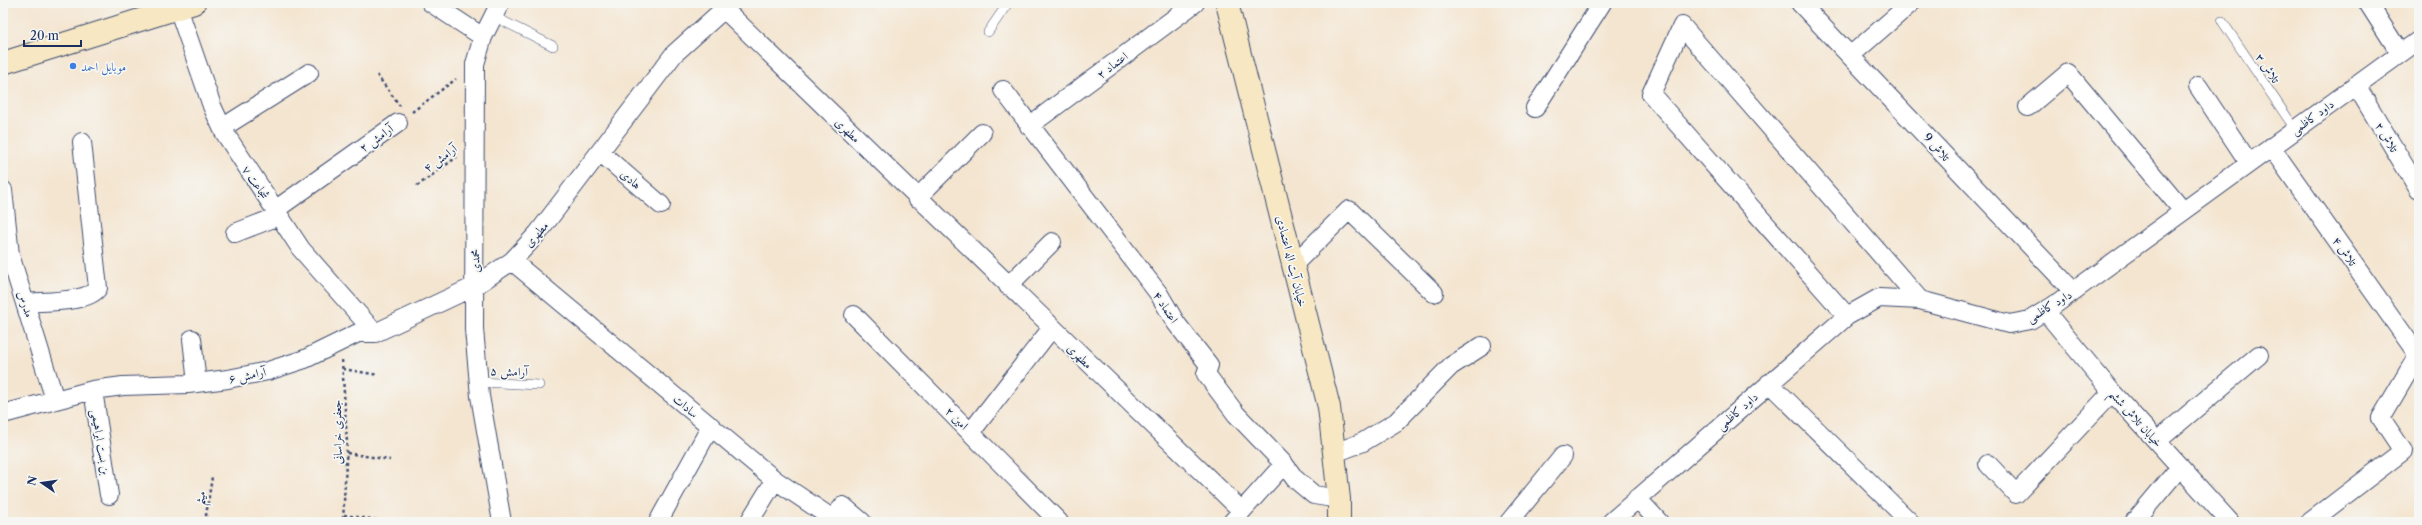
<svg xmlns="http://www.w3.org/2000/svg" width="2422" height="525" font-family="'Libre Caslon Text',Amiri,serif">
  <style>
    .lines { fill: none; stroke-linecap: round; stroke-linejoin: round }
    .service-casing { stroke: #3c4a6f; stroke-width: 10 }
    .minor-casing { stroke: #3c4a6f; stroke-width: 20 }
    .secondary-casing { stroke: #3c4a6f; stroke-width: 24 }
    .path { stroke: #3c4a6f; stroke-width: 2.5; stroke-dasharray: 3 3; stroke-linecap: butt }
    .service { stroke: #fff; stroke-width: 9 }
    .minor { stroke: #fff; stroke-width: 18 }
    .secondary { stroke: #f7e8c3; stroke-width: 22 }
    .shop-dot { fill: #3f7fe0; stroke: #f6f6f2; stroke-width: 1.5 }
    .labels { text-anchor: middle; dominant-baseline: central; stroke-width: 3.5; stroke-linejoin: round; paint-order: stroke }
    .street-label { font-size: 12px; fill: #1b2f5e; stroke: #f6f6f2 }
    .shop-label { font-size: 12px; fill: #366cbe; stroke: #f6f6f2; text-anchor: start }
  </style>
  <rect width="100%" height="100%" fill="#f6f6f2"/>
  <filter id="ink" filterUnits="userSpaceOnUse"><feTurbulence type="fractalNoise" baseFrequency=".025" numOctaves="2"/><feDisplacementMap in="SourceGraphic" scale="8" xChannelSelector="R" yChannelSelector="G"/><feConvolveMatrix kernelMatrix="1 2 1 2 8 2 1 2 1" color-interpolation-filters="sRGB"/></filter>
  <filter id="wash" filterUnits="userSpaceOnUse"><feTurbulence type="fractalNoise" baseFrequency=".012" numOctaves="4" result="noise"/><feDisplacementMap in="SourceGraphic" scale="16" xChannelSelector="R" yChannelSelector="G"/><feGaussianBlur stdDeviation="0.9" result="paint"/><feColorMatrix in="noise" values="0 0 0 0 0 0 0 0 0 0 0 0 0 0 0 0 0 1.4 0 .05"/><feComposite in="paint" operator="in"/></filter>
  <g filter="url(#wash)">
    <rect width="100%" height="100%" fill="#f4e5d0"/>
  </g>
  <g filter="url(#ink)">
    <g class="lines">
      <defs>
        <path id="service" d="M493,16L553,46
          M2222,21L2295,129
          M988,32L1008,3
          M478,382L539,385"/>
        <path id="minor" d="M431,3L483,37
          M500,3L483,37L475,64L474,329L480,396L502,522
          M1800,3L2073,291
          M2368,3L2400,53
          M178,8L212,106L224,132L301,249L375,333
          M1850,56L1911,3
          M2356,85L2419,190
          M2198,86L2249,163
          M1003,90L1159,294L1176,323L1209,365L1206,374L1236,414L1284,464L1295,479L1314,495L1339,499
          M2028,107L2068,73L2183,211
          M1535,108L1602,3
          M1029,126L1195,3
          M222,128L309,73
          M2271,147L2418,355L2381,418L2403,451L2310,522
          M601,153L661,205
          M3,190L10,255L55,400
          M917,198L982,133
          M275,210L398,123
          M235,233L279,216
          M512,261L775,480L833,519L843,506L862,522
          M1293,265L1349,210L1434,293
          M1008,286L1052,242
          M26,303C44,301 88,303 98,288L82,142
          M2045,311L2112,392L2230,522
          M854,315L1059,522
          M1847,316L1651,94L1682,26L1920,300
          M192,339L197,383
          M1769,383L1910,522
          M93,390L109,495
          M3,414L93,390L123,386L188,384L228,379L268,371L305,359L358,333H375L475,286L512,261L538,233L674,54L724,9L1242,511
          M971,432L1051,329
          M2157,441L2259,355
          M1335,453L1363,442L1396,422L1451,366L1482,346
          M1988,464L2016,494L2112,392
          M1637,498L1659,522
          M658,522L711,426
          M749,522L775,480
          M1232,522L1284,464
          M1509,522L1563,456
          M1611,522L1847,316L1879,298L1920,300L2009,324L2030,320L2053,306L2419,40
          M2134,522L2180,467"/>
        <path id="secondary" d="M1227,3L1329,407L1339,499V522
          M3,63L194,3"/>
      </defs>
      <use href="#service" class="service-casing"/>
      <use href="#minor" class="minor-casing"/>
      <use href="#secondary" class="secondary-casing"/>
      <path class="path" d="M377,75L400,106
        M412,112L456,79
        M417,186L457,157
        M342,360L347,442L343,522
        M343,369L378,375
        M347,453L390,460
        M344,515L377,520
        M205,522L212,477"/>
      <use href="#service" class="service"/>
      <use href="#minor" class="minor"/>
      <use href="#secondary" class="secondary"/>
    </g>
  </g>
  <circle class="shop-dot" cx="73" cy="66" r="4"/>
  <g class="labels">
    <g class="street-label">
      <text transform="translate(1112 65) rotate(-37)">اعتماد ۲</text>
      <text transform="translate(2268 68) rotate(56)">تلاش ۳</text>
      <text transform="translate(2312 117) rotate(-36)">داود کاظمی</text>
      <text transform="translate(848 130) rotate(44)">مطهری</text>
      <text transform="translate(2387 137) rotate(59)">تلاش ۲</text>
      <text transform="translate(376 138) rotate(-35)">آرامش ۲</text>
      <text transform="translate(1937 147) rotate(47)">تلاش 9</text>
      <text transform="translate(440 158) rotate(-36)">آرامش ۴</text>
      <text transform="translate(631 179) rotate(41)">هادی</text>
      <text transform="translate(256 182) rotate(55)">شجاعت ۷</text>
      <text transform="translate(536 234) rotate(-49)">مطهری</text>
      <text transform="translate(2345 251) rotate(55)">تلاش ۴</text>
      <text transform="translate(475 261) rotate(-91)">محمدی</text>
      <text transform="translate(1292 261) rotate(76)">خیابان آیت اله اعتمادی</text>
      <text transform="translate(26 304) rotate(72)">مدرس</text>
      <text transform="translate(2049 306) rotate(-31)">داود کاظمی</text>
      <text transform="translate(1166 307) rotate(57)">اعتماد ۴</text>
      <text transform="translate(1080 356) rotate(44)">مطهری</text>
      <text transform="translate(509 371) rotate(2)">آرامش ۵</text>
      <text transform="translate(247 375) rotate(-12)">آرامش ۶</text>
      <text transform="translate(686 406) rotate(40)">سادات</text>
      <text transform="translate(1737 411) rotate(-41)">داود کاظمی</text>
      <text transform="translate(957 418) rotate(45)">امین ۲</text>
      <text transform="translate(2136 418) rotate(48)">خیابان تلاش ششم</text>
      <text transform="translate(337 432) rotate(-91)">جعفری خراسانی</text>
      <text transform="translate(101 442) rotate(81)">بن بست ابراهیمی</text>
      <text transform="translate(200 498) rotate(-82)">میثم</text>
    </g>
    <g class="shop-label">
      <text x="81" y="66">موبایل احمد</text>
    </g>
  </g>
  <rect width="2422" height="525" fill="none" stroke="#f6f6f2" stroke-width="16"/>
  <g transform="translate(42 483) rotate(283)" stroke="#f6f6f2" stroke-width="3" paint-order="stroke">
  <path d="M0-3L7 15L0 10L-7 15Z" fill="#1b2f5e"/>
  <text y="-6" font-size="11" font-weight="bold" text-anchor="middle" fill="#1b2f5e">N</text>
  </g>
  <path d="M24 40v6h57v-6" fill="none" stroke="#1b2f5e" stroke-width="2"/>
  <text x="30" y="40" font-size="12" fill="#1b2f5e" stroke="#f6f6f2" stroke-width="3" paint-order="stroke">20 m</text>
</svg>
